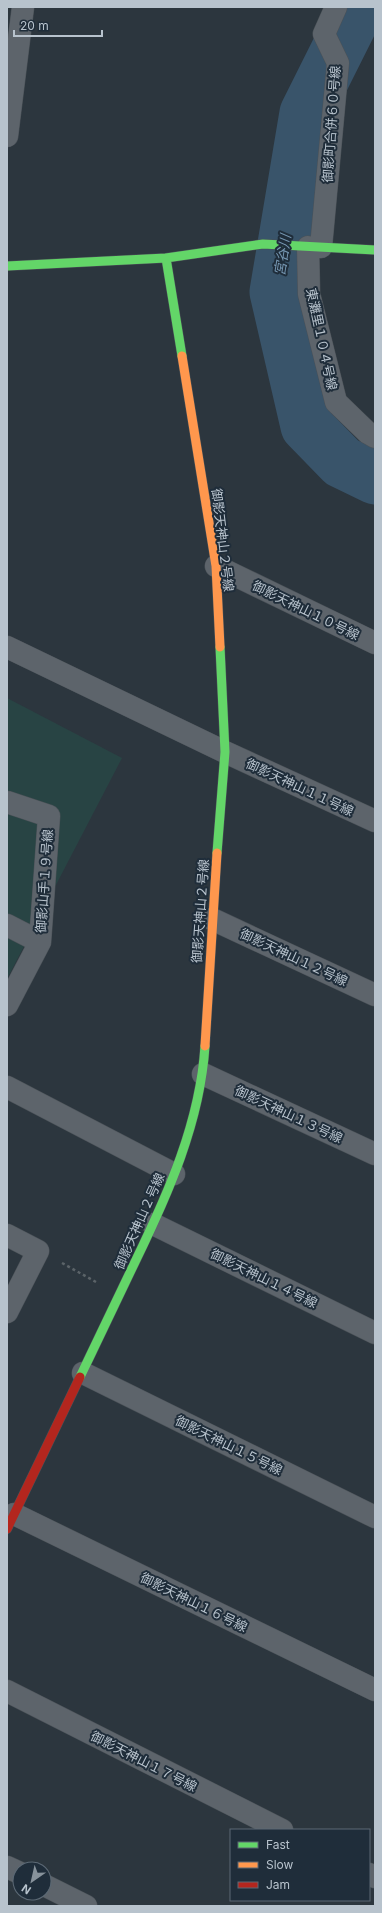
<svg xmlns="http://www.w3.org/2000/svg" width="382" height="1913" font-family="Inter,'Noto Sans JP',sans-serif">
  <style>
    .green { fill: #284444 }
    .lines { fill: none; stroke-linecap: round; stroke-linejoin: round }
    .river { stroke: #39546a; stroke-width: 53 }
    .street-casing { stroke: #4b5258; stroke-width: 23 }
    .fast-casing { stroke: #4b5258; stroke-width: 10 }
    .slow-casing { stroke: #4b5258; stroke-width: 10 }
    .jam-casing { stroke: #4b5258; stroke-width: 10 }
    .path { stroke: #5b6368; stroke-width: 2.5; stroke-dasharray: 3 3; stroke-linecap: butt }
    .street { stroke: #5d646b; stroke-width: 22 }
    .fast { stroke: #63d668; stroke-width: 9 }
    .slow { stroke: #ff974d; stroke-width: 9 }
    .jam { stroke: #b3261e; stroke-width: 9 }
    .labels { text-anchor: middle; dominant-baseline: central; stroke-width: 4; stroke-linejoin: round; paint-order: stroke }
    .street-label { font-size: 13px; fill: #b8c3cd; stroke: #1f2d3a }
    .water-label { font-size: 14px; font-style: italic; fill: #7697b2; stroke: #1f2d3a }
  </style>
  <rect width="100%" height="100%" fill="#2c363e"/>
  <path class="green" d="M7,698L122,758L7,979Z"/>
  <g class="lines">
    <path class="river" d="M359,7L306,113L276,292L307,426L342,462L375,478"/>
    <defs>
      <path id="street" d="M7,136L23,7
        M308,247L309,294L336,402L368,433L375,437
        M321,247L338,63L324,34L336,7
        M216,566L375,643
        M7,647L225,752L375,821
        M7,802L49,816L40,942L7,1005
        M212,919L375,995
        M7,925L40,942
        M203,1074L375,1154
        M7,1087L174,1174
        M153,1224L375,1333
        M7,1235L38,1251L7,1312
        M83,1373L375,1517
        M14,1514L375,1690
        M7,1691L282,1830
        M7,1867L20,1873
        M369,1874L375,1877
        M44,1885L86,1906"/>
      <path id="fast" d="M166,258L182,356
        M7,266L166,258L263,244L375,250
        M217,853L225,752L220,647
        M80,1377C98,1339 117,1300 135,1262C168,1194 200,1123 205,1046"/>
      <path id="slow" d="M182,356L216,566L220,647
        M205,1046L217,853"/>
      <path id="jam" d="M7,1529L80,1377"/>
    </defs>
    <use href="#street" class="street-casing"/>
    <use href="#fast" class="fast-casing"/>
    <use href="#slow" class="slow-casing"/>
    <use href="#jam" class="jam-casing"/>
    <path class="path" d="M62,1263L96,1282"/>
    <use href="#street" class="street"/>
    <use href="#fast" class="fast"/>
    <use href="#slow" class="slow"/>
    <use href="#jam" class="jam"/>
  </g>
  <g class="labels">
    <g class="street-label">
      <text transform="translate(331 124) rotate(-86)">御影町合併６０号線</text>
      <text transform="translate(322 339) rotate(78)">東灘里１０４号線</text>
      <text transform="translate(223 540) rotate(83)">御影天神山２号線</text>
      <text transform="translate(306 610) rotate(26)">御影天神山１０号線</text>
      <text transform="translate(300 787) rotate(25)">御影天神山１１号線</text>
      <text transform="translate(44 881) rotate(-86)">御影山手１９号線</text>
      <text transform="translate(200 911) rotate(-86)">御影天神山２号線</text>
      <text transform="translate(294 957) rotate(25)">御影天神山１２号線</text>
      <text transform="translate(289 1114) rotate(25)">御影天神山１３号線</text>
      <text transform="translate(139 1221) rotate(-66)">御影天神山２号線</text>
      <text transform="translate(264 1278) rotate(26)">御影天神山１４号線</text>
      <text transform="translate(229 1445) rotate(26)">御影天神山１５号線</text>
      <text transform="translate(194 1602) rotate(26)">御影天神山１６号線</text>
      <text transform="translate(144 1761) rotate(27)">御影天神山１７号線</text>
    </g>
    <g class="water-label">
      <text transform="translate(282 255) rotate(-81)">宮谷川</text>
    </g>
  </g>
  <rect width="382" height="1913" fill="none" stroke="#b8c3cd" stroke-width="16"/>
  <rect x="230" y="1829" width="140" height="72" fill="#1f2d3a" stroke="#5c6975"/>
  <rect x="238" y="1842" width="20" height="6" fill="#63d668" stroke="#5c6975"/>
  <text x="266" y="1849" font-size="12" fill="#b8c3cd">Fast</text>
  <rect x="238" y="1862" width="20" height="6" fill="#ff974d" stroke="#5c6975"/>
  <text x="266" y="1869" font-size="12" fill="#b8c3cd">Slow</text>
  <rect x="238" y="1882" width="20" height="6" fill="#b3261e" stroke="#5c6975"/>
  <text x="266" y="1889" font-size="12" fill="#b8c3cd">Jam</text>
  <g transform="translate(32 1881) rotate(214)"><circle r="19" fill="#1f2d3a" stroke="#5c6975"/>
  <path d="M0-3L7 15L0 10L-7 15Z" fill="#87929b"/>
  <text y="-6" font-size="11" font-weight="bold" text-anchor="middle" fill="#b8c3cd">N</text>
  </g>
  <path d="M14 30v6h88v-6" fill="none" stroke="#b8c3cd" stroke-width="2"/>
  <text x="20" y="30" font-size="12" fill="#b8c3cd" stroke="#1f2d3a" stroke-width="3" paint-order="stroke">20 m</text>
</svg>
